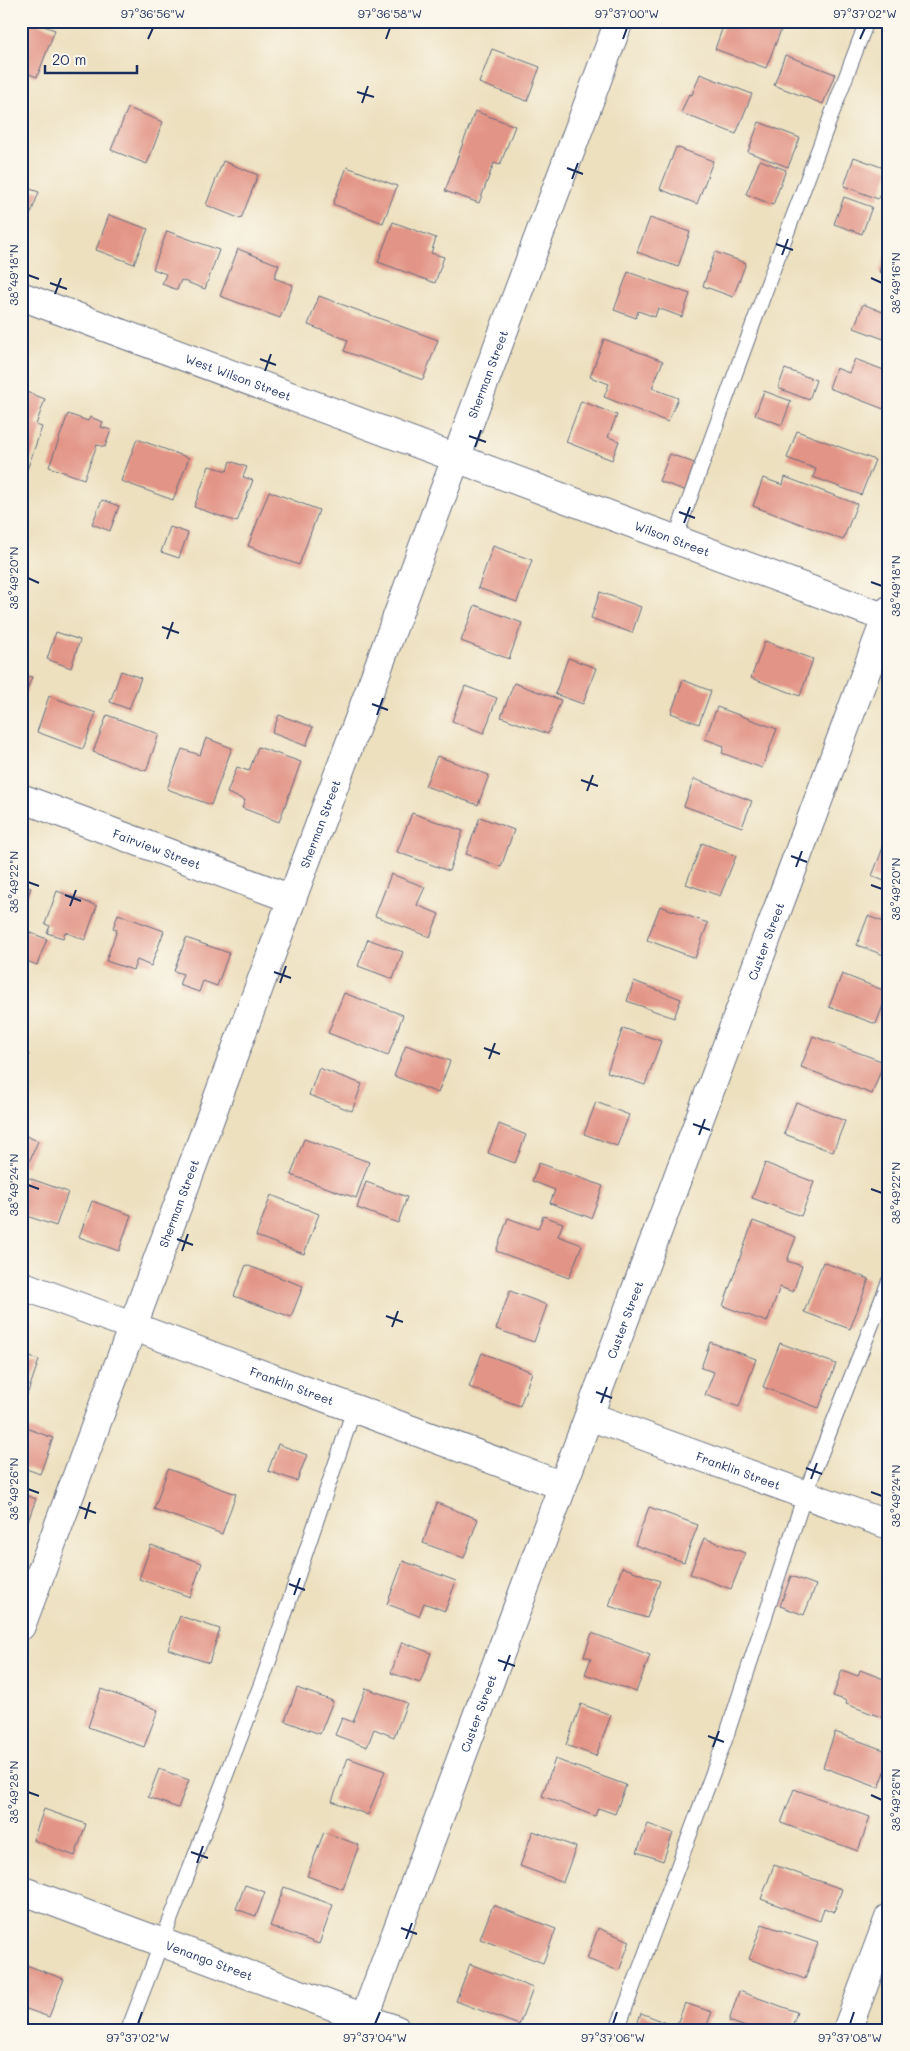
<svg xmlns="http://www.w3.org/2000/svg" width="910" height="2051" font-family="Mali,sans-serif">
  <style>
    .building { fill: #e29486 }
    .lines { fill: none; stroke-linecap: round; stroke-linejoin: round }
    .lane-casing { stroke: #646d80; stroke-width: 16 }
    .street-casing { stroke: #646d80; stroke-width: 30 }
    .lane { stroke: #fff; stroke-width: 14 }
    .street { stroke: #fff; stroke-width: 28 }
    .ticks { fill: none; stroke: #1b2f5e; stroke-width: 2 }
    .labels { text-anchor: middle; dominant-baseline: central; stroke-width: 4.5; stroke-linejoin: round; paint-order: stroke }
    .street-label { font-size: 12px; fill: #1b2f5e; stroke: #fbf7ec }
    .neatline { fill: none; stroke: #1b2f5e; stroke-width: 2 }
    .ticks-label { font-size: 12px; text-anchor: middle; fill: #1b2f5e }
  </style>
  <rect width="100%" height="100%" fill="#fbf7ec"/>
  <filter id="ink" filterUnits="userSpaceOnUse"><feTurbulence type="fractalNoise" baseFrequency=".02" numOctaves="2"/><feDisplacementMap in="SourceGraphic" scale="10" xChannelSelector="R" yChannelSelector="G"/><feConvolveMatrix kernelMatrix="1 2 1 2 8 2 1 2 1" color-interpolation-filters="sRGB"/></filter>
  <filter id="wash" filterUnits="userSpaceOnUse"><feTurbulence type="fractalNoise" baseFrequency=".0096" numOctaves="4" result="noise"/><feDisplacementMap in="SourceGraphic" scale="20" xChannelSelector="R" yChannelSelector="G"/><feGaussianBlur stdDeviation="1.12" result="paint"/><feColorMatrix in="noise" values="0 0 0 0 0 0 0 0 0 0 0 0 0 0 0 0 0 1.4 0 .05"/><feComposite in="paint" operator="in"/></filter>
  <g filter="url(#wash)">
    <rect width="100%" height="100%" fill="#ede0bf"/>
    <g id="blocks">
      <path class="building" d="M21,21H30L55,30L37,77L21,71Z
        M725,21H758L781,30L766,68L715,49Z
        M492,49L540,67L527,101L479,83Z
        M785,55L835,74L823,104L774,85Z
        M700,74L752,94L736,134L681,113L689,94L692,95Z
        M128,108L163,122L147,164L111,150Z
        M475,111L515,126L500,165L494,163L479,203L445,191Z
        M759,122L800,138L788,167L748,152Z
        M676,147L713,161L697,204L660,189Z
        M854,157L889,170L878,199L844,186Z
        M760,160L786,170L773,205L746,194Z
        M223,161L258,175L241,219L206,205Z
        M347,167L397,186L383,223L333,204Z
        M21,186L39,192L28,221L21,219Z
        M844,197L872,207L862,234L834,224Z
        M109,215L148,229L134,264L96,250Z
        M650,218L690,232L678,267L637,252Z
        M393,222L436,238L431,253L444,257L435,283L378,262Z
        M167,231L219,250L205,289L181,280L177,290L162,284L166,274L153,269Z
        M889,246V275L879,272Z
        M238,249L279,265L274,278L293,285L280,318L220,296Z
        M715,252L746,263L733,297L703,286Z
        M628,272L690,294L682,317L658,308L655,317L638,311L636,318L614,310Z
        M319,296L438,340L423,380L344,351L348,340L308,325Z
        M863,304L885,313L889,304V341L854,328Z
        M604,339L663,361L652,388L678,398L668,422L604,397L609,384L590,377Z
        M855,359L889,372V411L829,388L836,368L849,373Z
        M785,369L816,380L809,400L778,388Z
        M21,390L45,399L36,425L42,427L27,470L21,468Z
        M764,391L791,401L782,425L755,415Z
        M581,401L617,415L608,437L619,441L612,460L566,442Z
        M68,414L88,421L90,417L103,422L101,427L111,430L105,447L97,445L84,479L49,467Z
        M797,431L875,460L861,495L813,477L816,469L787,458Z
        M137,439L189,458L173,500L121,481Z
        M670,454L697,464L687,491L659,481Z
        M230,461L247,467L243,477L253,480L237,522L194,507L209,466L227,471Z
        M785,477L857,504L843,540L753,506L763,478L783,485Z
        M269,491L319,510L299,565L248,546Z
        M102,500L119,506L110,531L92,524Z
        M170,527L188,533L179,558L161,552Z
        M493,546L532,560L517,602L478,588Z
        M600,592L641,607L632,633L591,618Z
        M475,605L522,623L509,659L461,641Z
        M56,632L80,640L71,668L47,659Z
        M765,641L813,659L800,696L751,678Z
        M568,658L596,668L583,704L555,694Z
        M121,671L141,678L129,709L110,702Z
        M21,674L32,677L21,705Z
        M683,680L711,691L699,724L671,713Z
        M514,683L561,700L548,734L501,717Z
        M465,686L497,698L484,733L452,721Z
        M49,696L96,713L83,749L37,732Z
        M717,707L777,729L762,768L722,753L724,746L705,739Z
        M107,715L159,734L146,771L93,752Z
        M279,715L313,727L306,746L272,733Z
        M206,738L232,748L211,805L167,789L182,749L200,755Z
        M258,747L301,762L279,822L242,808L245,800L227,793L237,767L249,771Z
        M437,756L489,775L478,805L425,786Z
        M694,779L752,801L742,827L684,806Z
        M412,813L463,831L449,871L397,852Z
        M480,817L514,830L501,867L466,854Z
        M702,843L736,856L720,896L686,884Z
        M884,845L889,847V883L872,876Z
        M391,874L425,887L417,905L439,914L430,937L375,916Z
        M21,884L31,888L21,913Z
        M57,891L97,906L85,940L65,932L63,938L47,933L50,926L45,924Z
        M660,906L708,923L695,958L647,940Z
        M118,914L164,931L151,966L137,960L133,970L106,961L117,930L113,928Z
        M868,916L889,924V957L857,945Z
        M23,930L47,939L37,965L21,959Z
        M186,938L229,953L217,986L203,981L199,992L179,985L183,974L174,971Z
        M368,939L403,952L393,979L358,966Z
        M842,974L888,992L876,1024L829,1007Z
        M634,981L681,999L674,1018L627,1001Z
        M344,993L403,1015L388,1056L328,1033Z
        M623,1028L661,1041L645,1085L607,1072Z
        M813,1036L884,1062L872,1094L801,1067Z
        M406,1045L450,1061L438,1093L394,1076Z
        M21,1052L29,1054L21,1076Z
        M319,1068L362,1084L352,1111L309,1095Z
        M596,1102L629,1115L617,1146L584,1134Z
        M796,1102L845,1121L833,1152L784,1134Z
        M499,1124L526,1135L515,1163L488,1153Z
        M21,1134L38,1141L27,1167L21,1165Z
        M304,1139L369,1162L356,1198L291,1175Z
        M539,1163L603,1186L591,1218L550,1203L555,1190L532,1181Z
        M765,1163L814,1182L801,1216L752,1198Z
        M26,1177L68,1192L56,1226L21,1214V1192Z
        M366,1182L407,1197L398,1223L357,1208Z
        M271,1195L319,1214L304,1254L256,1236Z
        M92,1201L131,1215L119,1251L79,1237Z
        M543,1216L563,1223L558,1236L582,1245L569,1278L496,1251L508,1218L538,1229Z
        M753,1221L796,1237L787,1261L802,1266L793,1292L780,1287L767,1322L723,1306Z
        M823,1262L869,1279L850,1329L804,1312Z
        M246,1265L303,1286L291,1317L234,1296Z
        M510,1291L547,1305L534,1342L496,1329Z
        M710,1342L756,1359L739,1407L705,1395L714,1372L701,1368Z
        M780,1343L836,1364L819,1408L763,1387Z
        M482,1353L532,1372L520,1406L469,1387Z
        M21,1354L39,1360L27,1395L21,1393Z
        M21,1426L53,1438L40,1474L21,1467Z
        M278,1444L307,1455L297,1481L268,1471Z
        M168,1469L236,1494L222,1534L154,1509Z
        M21,1493L36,1499L24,1532H21Z
        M437,1503L478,1519L464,1558L423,1543Z
        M649,1507L698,1525L684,1562L635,1545Z
        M704,1538L745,1553L731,1589L690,1574Z
        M151,1545L202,1563L190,1597L139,1579Z
        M403,1561L456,1581L445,1611L424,1603L419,1616L387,1604Z
        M622,1567L660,1581L647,1618L609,1606Z
        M791,1576L816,1585L804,1615L780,1606Z
        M180,1616L220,1629L209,1663L168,1649Z
        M592,1633L650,1655L636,1692L585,1674L591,1658L584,1656Z
        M402,1642L431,1653L420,1683L391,1673Z
        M842,1670L858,1676L860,1670L889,1681V1720L846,1704L847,1701L833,1696Z
        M297,1688L333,1701L320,1734L285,1721Z
        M366,1688L407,1703L394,1737L374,1729L367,1747L335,1735L342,1718L353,1722Z
        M101,1689L158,1710L144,1747L88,1727Z
        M581,1704L611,1715L596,1756L566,1745Z
        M835,1732L889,1752V1761L879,1788L823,1767Z
        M348,1758L385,1771L368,1815L332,1801Z
        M555,1759L626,1785L615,1814L598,1808L595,1816L542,1796Z
        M159,1769L189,1780L178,1808L148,1797Z
        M794,1789L870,1817L858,1851L781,1823Z
        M44,1809L86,1824L75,1856L33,1840Z
        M648,1824L673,1833L663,1861L637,1852Z
        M533,1831L576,1847L563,1882L520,1866Z
        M324,1832L359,1845L343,1889L307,1876Z
        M774,1865L842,1889L834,1912L824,1908L820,1921L761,1899Z
        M245,1885L265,1892L256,1916L236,1909Z
        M284,1887L333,1905L319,1944L270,1926Z
        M493,1905L556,1929L543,1963L480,1939Z
        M762,1924L818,1943L805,1979L749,1959Z
        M598,1928L630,1941L619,1971L587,1959Z
        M21,1963L64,1979L49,2017L21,2007Z
        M470,1964L533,1988L519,2025L456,2001Z
        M739,1991L797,2012L791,2030H754L729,2021Z
        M685,2003L712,2012L705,2030H694L677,2024Z
        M641,2013L685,2030H635Z"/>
    </g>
  </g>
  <g filter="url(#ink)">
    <use href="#blocks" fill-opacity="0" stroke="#646d80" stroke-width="1"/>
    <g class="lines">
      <defs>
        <path id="lane" d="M675,539L771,275L867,21
          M128,2030L264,1676L354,1409
          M617,2030L725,1740L805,1494L889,1281"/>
        <g id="street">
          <path id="s1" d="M21,296L889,619"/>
          <path id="s2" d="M21,798L292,899"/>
          <path id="s3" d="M21,1285L563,1486"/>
          <path id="s4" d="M589,1416L889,1525"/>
          <path id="s5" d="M21,1626L619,21"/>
          <path id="s6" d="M21,1890L397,2030"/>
          <path id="s7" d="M360,2030L889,610"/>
          <path d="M847,2030L889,1918"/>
        </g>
      </defs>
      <use href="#lane" class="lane-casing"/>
      <use href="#street" class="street-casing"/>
      <use href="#lane" class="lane"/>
      <use href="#street" class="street"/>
    </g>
  </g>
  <path class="ticks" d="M148,39L153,28M386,39L390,28M623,39L627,28M860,39L865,28M357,92L374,97M362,103L368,86M567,168L583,174M572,179L578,163M776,244L793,250M782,255L788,239M28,275L39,279M871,278L882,283M50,283L67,289M55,294L61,278M260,359L276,365M265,371L271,354M469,436L486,442M475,447L481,430M679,512L695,518M684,523L690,507M28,578L39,583M871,582L882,586M162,627L179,633M167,639L173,622M372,704L388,710M377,715L383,698M581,780L598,786M587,791L593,775M791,856L807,862M796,867L802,851M28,882L39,886M871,885L882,889M65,895L81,901M70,906L76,890M274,972L291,978M280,983L286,966M484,1048L500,1054M489,1059L495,1043M693,1124L710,1130M699,1135L705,1119M28,1185L39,1189M871,1189L882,1193M177,1239L193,1245M182,1251L188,1234M386,1316L403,1322M392,1327L398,1311M596,1392L612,1398M601,1403L607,1387M806,1468L822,1474M811,1479L817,1463M28,1489L39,1493M871,1492L882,1496M79,1507L96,1513M85,1519L90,1502M289,1584L305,1590M294,1595L300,1578M498,1660L515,1666M504,1671L510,1655M708,1736L724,1742M713,1747L719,1731M28,1792L39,1796M871,1795L882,1800M191,1852L208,1858M197,1863L203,1846M401,1928L417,1934M406,1939L412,1923M138,2024L142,2012M375,2024L380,2012M613,2024L617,2012M850,2024L854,2012"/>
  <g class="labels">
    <g class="street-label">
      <text stroke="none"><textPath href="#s5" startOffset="1336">Sherman Street</textPath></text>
      <text stroke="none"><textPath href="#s1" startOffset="232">West Wilson Street</textPath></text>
      <text stroke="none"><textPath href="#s1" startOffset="695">Wilson Street</textPath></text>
      <text stroke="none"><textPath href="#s5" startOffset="856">Sherman Street</textPath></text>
      <text stroke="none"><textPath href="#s2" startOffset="145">Fairview Street</textPath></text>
      <text stroke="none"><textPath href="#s7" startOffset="1162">Custer Street</textPath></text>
      <text stroke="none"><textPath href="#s5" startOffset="451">Sherman Street</textPath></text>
      <text stroke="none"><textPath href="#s7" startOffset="758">Custer Street</textPath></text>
      <text stroke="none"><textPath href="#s3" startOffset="289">Franklin Street</textPath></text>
      <text stroke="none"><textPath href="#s4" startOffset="159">Franklin Street</textPath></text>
      <text stroke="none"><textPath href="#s7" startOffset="338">Custer Street</textPath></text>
      <text stroke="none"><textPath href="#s6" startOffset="201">Venango Street</textPath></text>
    </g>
  </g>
  <rect width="910" height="2051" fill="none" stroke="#fbf7ec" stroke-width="55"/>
  <path d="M45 65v8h92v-8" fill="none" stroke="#1b2f5e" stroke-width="2.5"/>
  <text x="52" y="65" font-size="15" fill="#1b2f5e" stroke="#fbf7ec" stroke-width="4" paint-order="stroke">20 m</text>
  <rect x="28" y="28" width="854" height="1996" class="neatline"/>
  <g class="ticks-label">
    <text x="153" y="18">97°36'56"W</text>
    <text x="390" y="18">97°36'58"W</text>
    <text x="627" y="18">97°37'00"W</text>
    <text x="865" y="18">97°37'02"W</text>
    <text transform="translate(14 275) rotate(-90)" y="4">38°49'18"N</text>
    <text transform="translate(896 283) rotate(-90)" y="4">38°49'16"N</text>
    <text transform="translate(14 578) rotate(-90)" y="4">38°49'20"N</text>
    <text transform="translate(896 586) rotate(-90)" y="4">38°49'18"N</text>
    <text transform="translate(14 882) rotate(-90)" y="4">38°49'22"N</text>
    <text transform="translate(896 889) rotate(-90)" y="4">38°49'20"N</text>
    <text transform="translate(14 1185) rotate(-90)" y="4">38°49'24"N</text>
    <text transform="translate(896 1193) rotate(-90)" y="4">38°49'22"N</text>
    <text transform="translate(14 1489) rotate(-90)" y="4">38°49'26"N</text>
    <text transform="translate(896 1496) rotate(-90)" y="4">38°49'24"N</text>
    <text transform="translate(14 1792) rotate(-90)" y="4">38°49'28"N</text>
    <text transform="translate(896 1800) rotate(-90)" y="4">38°49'26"N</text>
    <text x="138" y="2042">97°37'02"W</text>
    <text x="375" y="2042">97°37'04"W</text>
    <text x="613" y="2042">97°37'06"W</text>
    <text x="850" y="2042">97°37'08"W</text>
  </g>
</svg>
